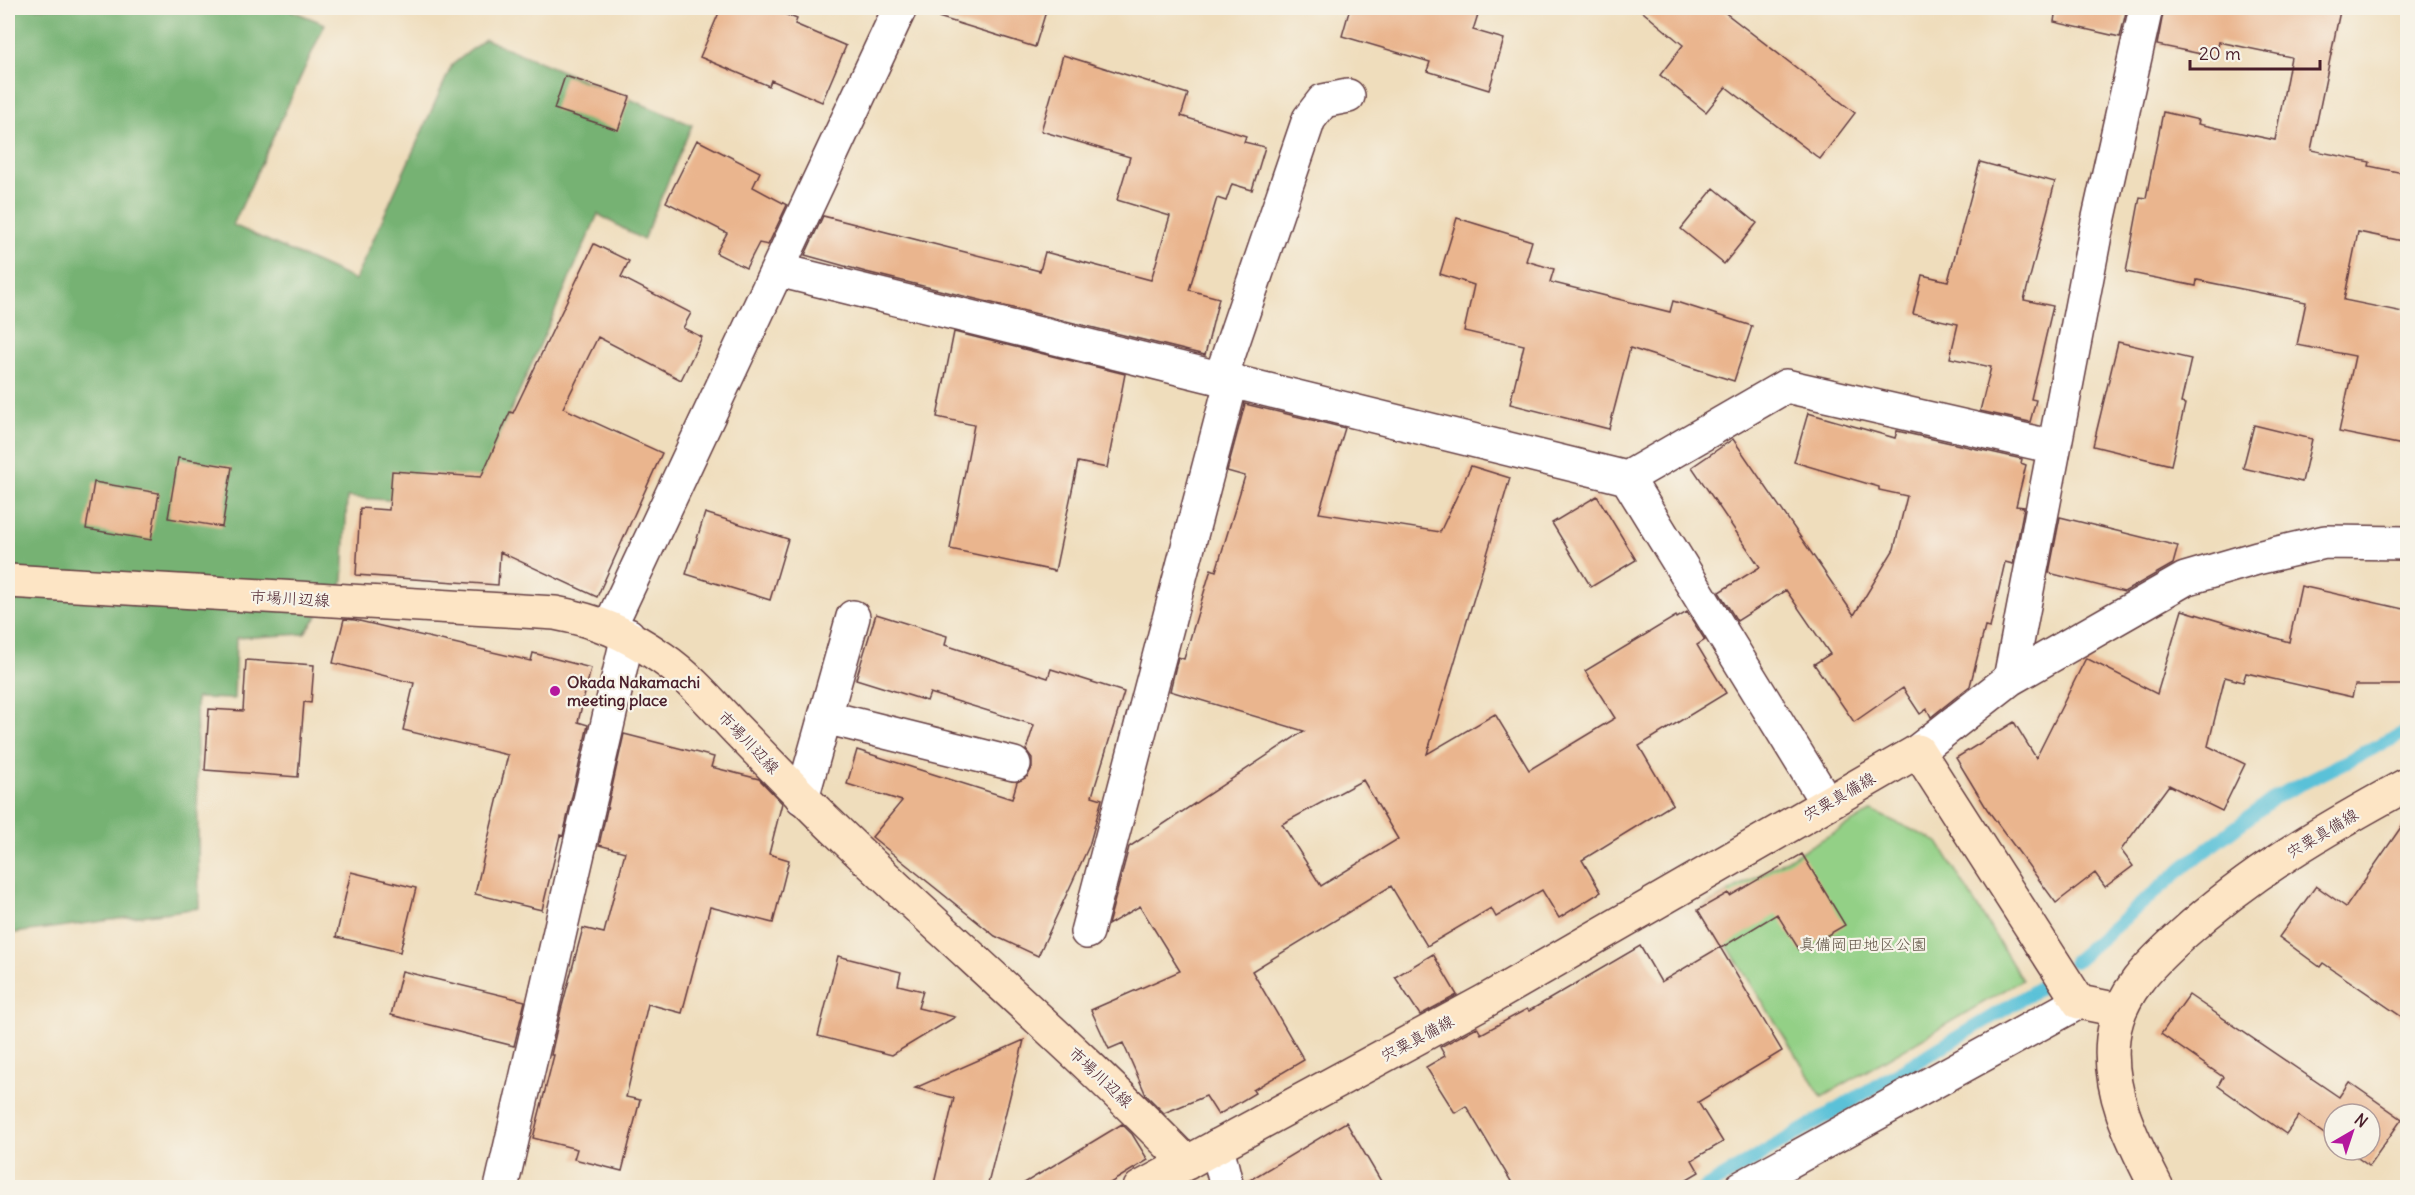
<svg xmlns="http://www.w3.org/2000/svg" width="2415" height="1195" font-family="Delius,'Klee One',sans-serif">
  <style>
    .green { fill: #93d086; stroke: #6e7858; stroke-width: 1.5 }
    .forest { fill: #76b273; stroke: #60684f; stroke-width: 1.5 }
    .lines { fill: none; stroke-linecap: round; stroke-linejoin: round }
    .stream { stroke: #5ac1d8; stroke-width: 14 }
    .building { fill: #eab58e; fill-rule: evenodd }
    .minor-casing { stroke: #633c41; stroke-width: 36 }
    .secondary-casing { stroke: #633c41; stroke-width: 36 }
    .minor { stroke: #fff; stroke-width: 33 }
    .secondary { stroke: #fde5c5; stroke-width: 33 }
    .poi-dot { fill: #b5179e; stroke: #f7f3e8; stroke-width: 2 }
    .labels { text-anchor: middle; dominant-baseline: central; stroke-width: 4.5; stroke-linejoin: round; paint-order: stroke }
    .street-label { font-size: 16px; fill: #4a1f2b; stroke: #f7f3e8 }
    .poi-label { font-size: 16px; font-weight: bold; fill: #4a1f2b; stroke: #f7f3e8; text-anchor: start }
    .park-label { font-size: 16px; fill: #605446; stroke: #f7f3e8 }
  </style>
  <rect width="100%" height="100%" fill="#f7f3e8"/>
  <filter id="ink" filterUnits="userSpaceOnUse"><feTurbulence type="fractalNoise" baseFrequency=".0167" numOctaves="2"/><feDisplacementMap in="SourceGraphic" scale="12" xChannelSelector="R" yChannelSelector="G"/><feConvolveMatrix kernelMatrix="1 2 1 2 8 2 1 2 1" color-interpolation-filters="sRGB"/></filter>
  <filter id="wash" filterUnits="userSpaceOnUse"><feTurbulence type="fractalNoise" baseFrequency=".008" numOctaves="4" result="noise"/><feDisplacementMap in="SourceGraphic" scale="24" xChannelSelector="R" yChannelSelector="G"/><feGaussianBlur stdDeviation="1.35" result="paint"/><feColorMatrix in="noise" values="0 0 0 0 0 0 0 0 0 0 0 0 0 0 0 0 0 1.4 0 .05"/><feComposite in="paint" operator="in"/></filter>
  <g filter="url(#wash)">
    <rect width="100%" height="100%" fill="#efddbc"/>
    <path class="green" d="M1872,811L1938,842L2022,980L1822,1097L1703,907Z"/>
    <path class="forest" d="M8,8H285L325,24L233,225L355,280L452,65L485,39L692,125L643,240L598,214L500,435L493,508L347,497L343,582L304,634L236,638L234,699L196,698L199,908L8,934Z"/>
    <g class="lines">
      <path class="stream" d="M2075,961L2185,866L2277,796L2408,731
        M1705,1188L2040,988"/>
    </g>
    <g id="blocks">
      <path class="building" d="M721,8H769L797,19L795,24L846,46L822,102L771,80L769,86L700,57Z
        M937,8H1047L1035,47L935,16Z
        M1350,8H1480L1473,30L1504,39L1489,90L1427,71L1430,62L1342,36Z
        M1638,8H1719L1855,113L1820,159L1726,87L1706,112L1660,75L1683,45Z
        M2056,8H2127L2120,37L2054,22Z
        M2164,8H2322L2340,11L2311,150L2370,162L2369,166L2408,174V242L2358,232L2344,300L2408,313V446L2339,432L2355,356L2297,345L2306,302L2197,280L2196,286L2126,272L2140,197L2146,198L2163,112L2199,120L2198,124L2275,140L2291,57L2219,42L2216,57L2157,45Z
        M1063,55L1188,94L1181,116L1246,136L1244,142L1265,147L1252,190L1232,184L1226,201L1217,198L1189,290L1219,298L1205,355L866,272L805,255L823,216L1040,271L1045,252L1151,280L1170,216L1117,200L1130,157L1041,131Z
        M565,76L630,97L618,130L554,109Z
        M697,140L760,172L753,187L787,205L768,245L759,243L746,268L716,253L727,233L666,202Z
        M1980,162L2055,182L2024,300L2053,306L2031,399L2036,400L2030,422L1980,411L1991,367L1950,358L1958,324L1913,314L1922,275L1948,281Z
        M1714,188L1757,223L1724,264L1681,229Z
        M1457,218L1532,241L1526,261L1554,269L1550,282L1670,312L1673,301L1752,326L1734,381L1630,348L1609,429L1510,404L1524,345L1464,331L1474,285L1440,274Z
        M594,244L629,261L621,277L691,313L683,328L702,337L681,380L598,337L563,408L662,453L597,597L500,552L498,585L356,575L360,508L389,510L392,471L481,477L510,412L513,413Z
        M954,332L1125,374L1107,468L1078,462L1055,571L950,549L974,425L937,417Z
        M2118,342L2191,359L2181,403L2185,404L2171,465L2093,446Z
        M1245,404L1345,428L1319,513L1440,532L1471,466L1510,478L1427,754L1495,714L1529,770L1615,718L1585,671L1676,616L1677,618L1687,612L1705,640L1697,645L1726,693L1639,746L1673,804L1582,860L1601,892L1559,918L1542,890L1496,917L1491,908L1427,946L1391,886L1252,971L1304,1060L1253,1090L1255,1093L1218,1115L1206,1096L1164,1113L1146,1095L1123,1043L1109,1049L1091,1010L1180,971L1140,906L1108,925L1129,847L1304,731L1170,691L1178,657L1184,659L1211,569L1216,571L1245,476L1227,471ZM1363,780L1398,839L1321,886L1282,824Z
        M1808,413L1895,438L1897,431L2022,459L2021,463L2026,465L2016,506L2024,507L2013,564L2005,562L1990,628L1985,627L1970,686L1931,717L1927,709L1920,714L1903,688L1854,722L1814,664L1830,654L1786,590L1737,621L1719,592L1760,567L1692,467L1733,439L1854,615L1894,549L1907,496L1879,490V487L1794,462Z
        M2254,425L2312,439L2302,482L2243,468Z
        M178,458L232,467L222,527L168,518Z
        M94,482L159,493L151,540L86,529Z
        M1597,496L1636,560L1591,587L1552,523Z
        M705,513L788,539L770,600L686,574Z
        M2060,517L2178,546L2173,564L2124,592L2049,573Z
        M2301,586L2408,610V685H2355L2352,697L2246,673L2243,682L2225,677L2208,746L2245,764L2222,811L2169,785L2121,850L2133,866L2105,887L2095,873L2056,903L1987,809L1956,758L2014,722L2036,758L2086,658L2157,694L2182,610L2289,642Z
        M876,614L947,636L945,645L1048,678L1051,669L1124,692L1092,796L1102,799L1089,846L1038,956L995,936L872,837L902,801L847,784L857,750L1012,799L1017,782L1027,777L1032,768V758L1026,750L1034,725L930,693L927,701L856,679Z
        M344,619L355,620L531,661L533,653L591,668L578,722L588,725L563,836L560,835L542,910L475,894L508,755L403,730L414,683L333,663Z
        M246,660L314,665L311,703L304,702L298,777L205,770L209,709L243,711Z
        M624,734L714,757L711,767L759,779L782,803L769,854L789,860L773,923L710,907L682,1013L648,1004L626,1097L640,1100L622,1171L574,1159L577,1149L533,1138L554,1055H551L561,1010L583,928L604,933L625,852L599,845Z
        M2408,817V1021L2323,963L2320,967L2279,937L2316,886L2346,907Z
        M1802,854L1845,925L1800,951L1777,914L1721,948L1698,910L1728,893L1730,896Z
        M351,872L416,888L400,952L336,937Z
        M1640,946L1661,982L1720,947L1782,1051L1698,1102L1723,1142L1692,1160L1699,1172L1672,1188H1515L1466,1106L1455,1113L1426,1067L1445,1056L1440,1047L1477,1027L1481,1034L1527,1009L1529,1011Z
        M1433,954L1457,995L1420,1015L1395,977Z
        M838,956L901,972L898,985L923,991L918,1008L955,1017L892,1055L818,1036Z
        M402,971L525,1001L514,1046L391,1015Z
        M2189,995L2339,1097L2349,1082L2402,1119L2369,1166L2347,1150H2370V1114H2334V1141L2299,1116L2286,1134L2218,1086L2223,1077L2161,1034Z
        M1024,1040L987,1188H933L954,1098L915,1088Z
        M1346,1122L1385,1188H1245V1183Z
        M1122,1124L1132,1134L1148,1160L1102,1188H1016Z"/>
    </g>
  </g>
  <g filter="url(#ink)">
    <use href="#blocks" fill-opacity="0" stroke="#633c41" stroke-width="1.5"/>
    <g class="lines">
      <defs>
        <path id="minor" d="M778,270L1627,478L1827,803
          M1221,377L1309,119L1323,101L1348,96
          M1627,478L1786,386L2054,447
          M610,626L900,8
          M2010,679L2095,235L2146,8
          M825,717L1014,764
          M1918,751L2010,679L2185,579L2257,558L2325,542L2408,543
          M802,798L853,617
          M1087,932L1232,379
          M1217,1146L1227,1188
          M501,1188L628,635
          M1741,1188L2079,1002"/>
        <path id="secondary" d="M8,581L555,613C598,621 626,633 662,658C690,677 714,706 737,730C771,765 804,800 839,833C954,944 1076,1048 1187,1163
          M1140,1188L1485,1001L1918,751L2079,1002L2119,1010
          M2157,1188C2133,1141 2107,1092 2113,1038C2118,994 2151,963 2182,935C2251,872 2327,828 2408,784"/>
      </defs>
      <use href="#minor" class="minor-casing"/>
      <use href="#secondary" class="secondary-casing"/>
      <use href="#minor" class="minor"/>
      <use href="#secondary" class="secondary"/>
    </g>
  </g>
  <circle class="poi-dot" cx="555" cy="691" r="6"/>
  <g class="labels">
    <g class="street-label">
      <text transform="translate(290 598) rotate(3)">市場川辺線</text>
      <text transform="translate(749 742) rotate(46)">市場川辺線</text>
      <text transform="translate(1839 796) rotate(-30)">宍粟真備線</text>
      <text transform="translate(2322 833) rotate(-31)">宍粟真備線</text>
      <text transform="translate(1417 1038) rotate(-28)">宍粟真備線</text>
      <text transform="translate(1101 1077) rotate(43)">市場川辺線</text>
    </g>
    <g class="poi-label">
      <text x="567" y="682">Okada Nakamachi<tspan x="567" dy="18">meeting place</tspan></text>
    </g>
    <g class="park-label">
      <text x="1863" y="944">真備岡田地区公園</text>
    </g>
  </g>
  <rect width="2415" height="1195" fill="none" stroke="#f7f3e8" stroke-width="30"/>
  <g transform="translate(2352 1132) rotate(39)"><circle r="28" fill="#f7f3e8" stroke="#b29e9c" stroke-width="1.5"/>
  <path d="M0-4.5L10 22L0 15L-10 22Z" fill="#b5179e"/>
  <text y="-9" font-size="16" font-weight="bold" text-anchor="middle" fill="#4a1f2b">N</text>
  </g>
  <path d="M2190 60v9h130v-9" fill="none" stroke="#4a1f2b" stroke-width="3"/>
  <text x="2199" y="60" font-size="18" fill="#4a1f2b" stroke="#f7f3e8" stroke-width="4.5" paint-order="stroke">20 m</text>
</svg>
